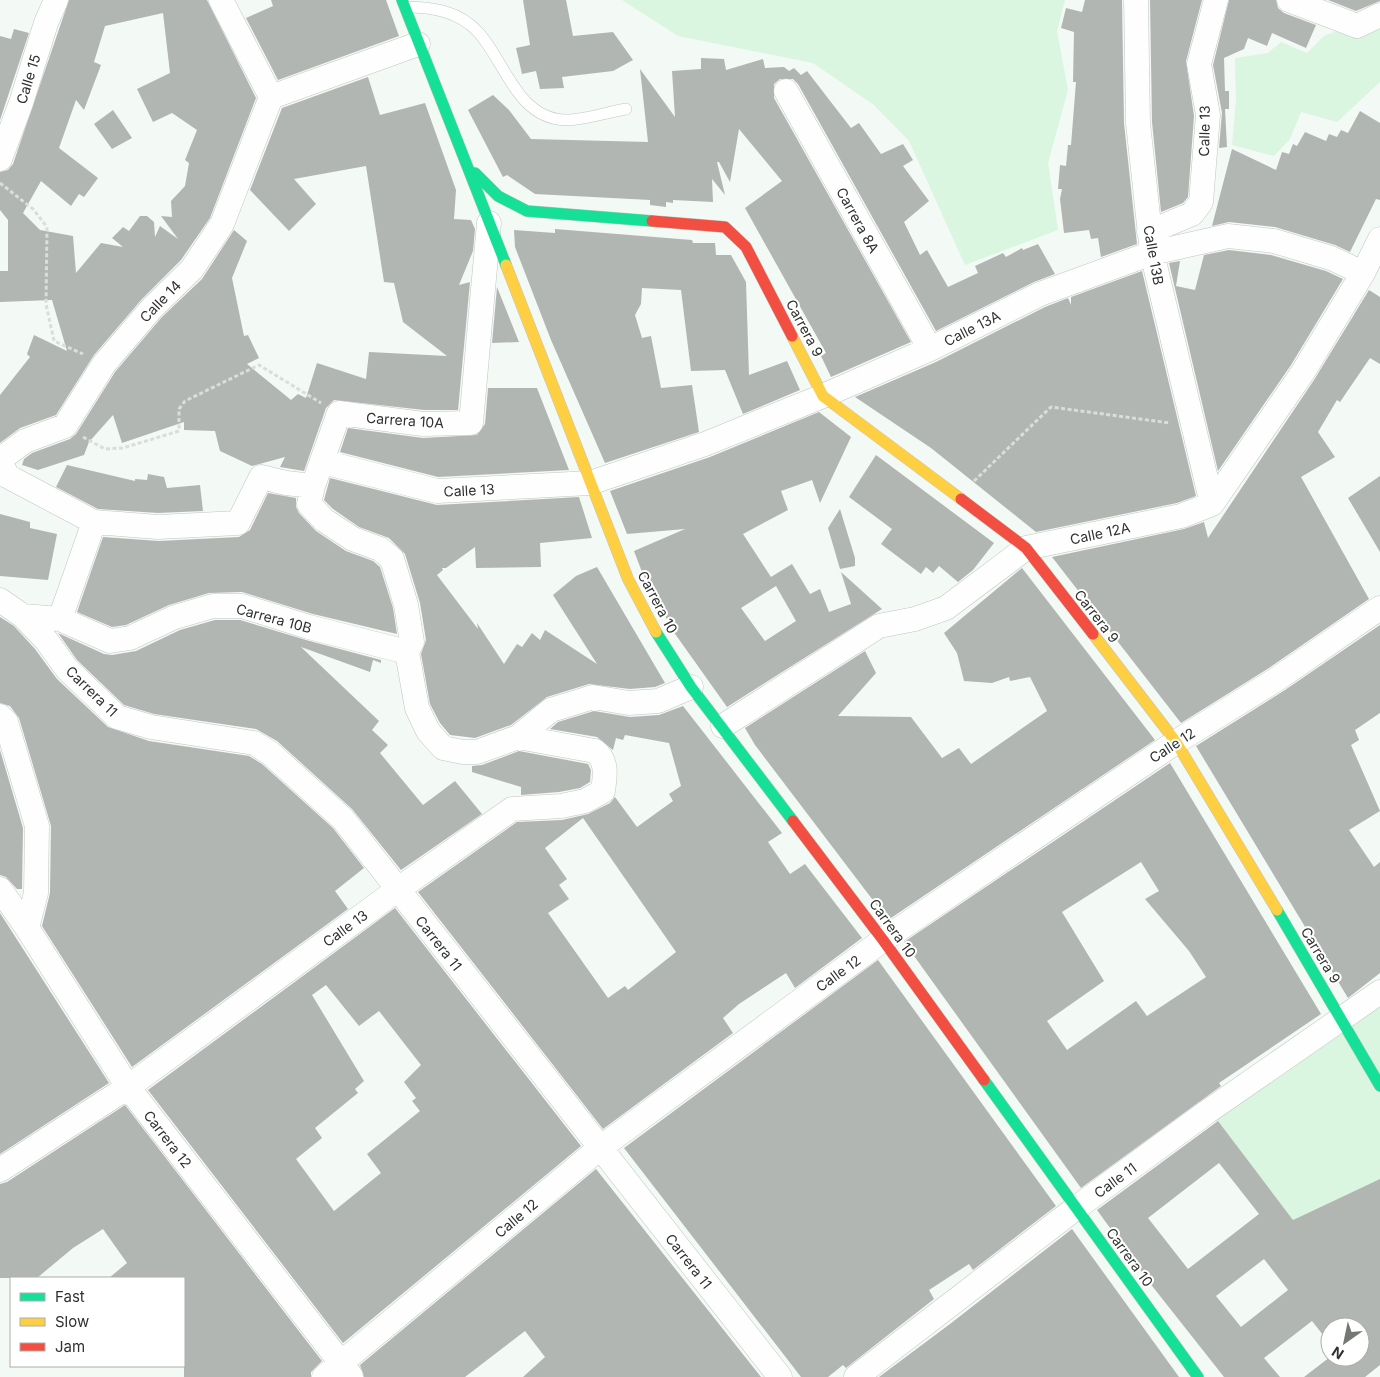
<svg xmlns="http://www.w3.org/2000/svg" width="1380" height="1377" font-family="Inter,sans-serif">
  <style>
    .green { fill: #daf5e0 }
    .building { fill: #b2b6b3; fill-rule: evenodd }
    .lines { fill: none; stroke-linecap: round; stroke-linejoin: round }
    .lane-casing { stroke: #c2c6c2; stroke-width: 12 }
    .street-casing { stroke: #c2c6c2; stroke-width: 25 }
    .fast-casing { stroke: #c2c6c2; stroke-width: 12 }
    .slow-casing { stroke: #c2c6c2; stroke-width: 12 }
    .jam-casing { stroke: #c2c6c2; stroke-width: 12 }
    .path { stroke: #dbdddb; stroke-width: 3; stroke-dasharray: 4 2.5; stroke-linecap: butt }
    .lane { stroke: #fdfefd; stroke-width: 11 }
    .street { stroke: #fdfefd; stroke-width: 24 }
    .fast { stroke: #16e098; stroke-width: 11 }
    .slow { stroke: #ffcf43; stroke-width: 11 }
    .jam { stroke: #f24e42; stroke-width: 11 }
    .labels { text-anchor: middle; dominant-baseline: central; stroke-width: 4; stroke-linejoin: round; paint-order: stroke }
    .street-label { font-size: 14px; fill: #2e322f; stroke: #fff }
  </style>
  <rect width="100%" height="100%" fill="#f3f9f4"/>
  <path class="green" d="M622,0H1065L1057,31L1068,90L1048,163L1058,230L965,265L909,141L874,105L813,63L678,36Z
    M1380,28V82L1337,122L1301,112L1290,139L1274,156L1232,145L1236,101L1235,58L1268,53L1281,42L1307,53L1324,36L1339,30Z
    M1380,996V1179L1293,1220L1213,1116Z"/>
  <path class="building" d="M69,0H207L256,98L210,218L181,260L142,299L94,355L56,415L20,428L0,443V395L30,357L27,354L34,335L67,351L52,300L0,302V271H8V220L0,210V172L8,170L13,164ZM163,13L170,73L137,89L153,122L172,113L197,130L185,160L189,163L185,186L171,201L172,217L161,216L178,239L160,226L155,237L154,222L147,216H140L129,231L123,227L112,238L123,247L101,243L76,273L73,236L40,230L23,213L41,181L71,206L79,194L84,197L98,178L59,148L76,100L84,110L101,65L94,62L105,26Z
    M271,0H386L399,36L278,80L246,18L273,6Z
    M523,0H566L573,36L613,32L633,60L613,71L562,77L564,88L540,89L536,71L522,74L516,48L530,45Z
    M1085,0H1122L1124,123L1137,244L1101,257L1098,238L1091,239L1089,230L1064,233L1060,199L1062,189H1058L1060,165L1066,166L1068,145H1071L1076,82H1073L1074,32L1061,28L1066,8L1082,12Z
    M1150,0H1202L1186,61L1194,116L1188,197L1183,203L1161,212L1152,122Z
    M1229,0H1276L1278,8L1284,13L1316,25L1306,48L1272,33L1267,46L1248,38L1244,49L1224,58L1225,91H1229V109H1225L1227,147L1219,148L1222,113L1213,65Z
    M1328,0H1380V1L1356,11Z
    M14,29L29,33L0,120V36L11,39Z
    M701,58L724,59L726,70L763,59L765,68L784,67L789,71L794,68L801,75L807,71L851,128L859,123L881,154L903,144L913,160L903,166L929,201L904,222L920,255L927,250L948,287L978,273L975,266L1003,253L1006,257L1022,248L1023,250L1038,244L1055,274L1034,282L936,331L798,84L793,79H780L774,84V98L911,342L831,377L821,356L826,353L745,208L782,181L739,129L730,182L719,162H717L725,195L712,179L713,202L673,200V203L666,202V207L650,205V200L535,194L507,175L503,177L468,110L493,95L509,110L531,139L648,142L640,69L675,117L672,71L701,69Z
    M368,77L380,115L425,103L456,190L454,219L471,220L475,229L473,251L459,285L470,282L458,410H424L334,400L326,408L304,471L280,467L285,457L252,466L220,451L215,431L184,430V422L122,443L113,415L89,442L84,455L38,470L22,465L24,459L32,453L70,439L76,434L115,372L162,317L202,279L234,230L247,241L232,278L244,336L248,335L259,358L247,364L291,400L298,394L306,398L317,363L366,379L369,352L447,356L403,322L394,283L384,282L366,166L294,179L316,204L289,231L250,190L282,108Z
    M113,110L132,138L112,149L94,124Z
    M1360,111L1380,123V200L1376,199L1350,252L1335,245L1275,227L1229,222L1212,226L1232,149L1276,170L1282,152L1289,154L1293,144L1297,146L1305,132L1326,141L1329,134L1337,137L1341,130L1348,133Z
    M555,229L692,240L693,243H715L716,255H731L746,282L749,375L787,361L800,390L743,414L725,370L691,371L681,290L642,288L641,304L635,315L642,338L651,336L661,388L692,385L699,432L605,463L551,340L515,247L514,230L555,233Z
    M1229,250L1271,255L1326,271L1343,279L1291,365L1218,471L1169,263L1180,261L1176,286L1195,290L1204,255Z
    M1142,271L1196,496L1177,503L1036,532L931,448L855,397L936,362L1045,307L1068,298L1071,305V297Z
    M497,287L519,342L492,343Z
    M1369,290L1380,297V364L1370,358L1340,402L1337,400L1318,432L1335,457L1301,477L1369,599L1269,668L1181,723L1052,557L1184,529L1204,522L1208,538L1314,380Z
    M488,388H537L569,470L438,477L340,452L348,428L423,438L477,435L485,424Z
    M819,412L851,437L820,503L812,480L781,491L788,510L743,534L771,577L792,564L810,594L820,589L829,612L851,604L841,572L882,609L727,707L673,631L642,572L634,551L685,529L627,534L610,491L710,457ZM776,586L796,621L765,641L741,608Z
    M876,455L994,543L973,570L958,582L939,566L933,573L926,567L921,574L881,544L892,529L849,497Z
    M67,465L135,481V479L147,480L148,474L164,477L167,488L200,485L203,511L158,513L98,509L56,487Z
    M1380,476V552L1348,498Z
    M330,478L437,505L579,497L592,538L540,543L541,567L476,568L475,547L446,568H442L443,570L437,575L478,629L477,623L504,664L517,644L522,647L532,633L540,640L545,630L597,664L553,595L576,576L597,567L665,683L655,687L630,689L589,684L547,697L511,725L475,738L450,735L440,723L430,704L421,654L426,640L420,603L405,554L389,538L359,527L333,509L324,500Z
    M268,493L296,498V507L299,513L316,531L346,551L373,561L380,567L393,608L397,634L313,614L242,592L209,593L169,605L126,625L112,627L77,612L103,537L159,541L239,537L250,530Z
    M840,509L855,558V566L840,569L828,528Z
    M0,514L30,522V528L57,534L48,580L0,576Z
    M1022,568L1155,740L888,920L755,745L745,728L865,651L876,673L838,716L911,717L942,758L959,748L971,764L1047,711L1030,677L1010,681L1009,677L992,683L964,681L957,653L944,633Z
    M0,617L14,626L35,649L57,679L108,727L149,741L249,756L262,764L333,828L364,868L335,891L348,909L132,1067L42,926L50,893L51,826L19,718L10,706L0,703Z
    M215,620H240L306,640L381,660V663L373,660L370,672L301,647L379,721L372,730L388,745L380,753L423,805L455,781L482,814L401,870L352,809L277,741L256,729L154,714L124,705L77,660L58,633L104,654L112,655L136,651L180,630Z
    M1380,625V713L1355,730L1359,740L1351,745L1380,811L1349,830L1374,867L1380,862V973L1348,998L1196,746L1285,690Z
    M683,706L782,833L768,842L790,874L805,864L862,938L795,988L786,973L739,1004L723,1018L733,1033L603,1129L418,892L517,822L562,820L588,814L610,803L615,797L637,827L673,801L669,794L681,786L669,743L625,735L623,740L616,738L613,750L597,737L550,729L558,722L594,711L630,717L659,715ZM583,818L676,952L628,990L625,986L608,998L548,913L569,899L559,885L567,879L545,848Z
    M0,750L23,828L22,889H17L6,877L0,875Z
    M519,751L588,764L591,770L590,782L580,788L559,792L521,795V787L472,772V766L482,765Z
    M1170,763L1321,1014L1219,1083L1221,1086L1081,1188L904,942ZM1141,862L1159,891L1145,899L1189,951L1206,977L1147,1016L1136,1001L1067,1050L1047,1021L1104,981L1062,912Z
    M395,908L581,1146L343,1343L148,1090ZM326,985L359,1026L379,1011L421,1065L404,1082L416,1098L412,1101L420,1111L367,1154L381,1173L334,1211L296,1159L322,1138L315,1128L358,1093L355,1089L364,1081L312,995Z
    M0,913L109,1083L0,1154Z
    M878,960L1056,1206L973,1270L969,1264L929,1290L934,1299L846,1368L843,1365L828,1377H801L624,1148Z
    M125,1105L322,1361L311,1372V1377H184V1278H109L127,1263L103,1229L73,1248L37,1278H0V1184L7,1182Z
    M1218,1121L1293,1220L1380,1179V1365L1365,1377H1304L1330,1357H1360V1327H1330V1344L1312,1321L1264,1358L1280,1377H1224L1149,1282L1097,1210ZM1219,1163L1259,1214L1188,1269L1148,1218ZM1264,1259L1288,1290L1241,1327L1216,1296Z
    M596,1169L761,1377H523L545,1357L525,1331L465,1377H364L360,1365Z
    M1072,1229L1179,1377H879L950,1324Z"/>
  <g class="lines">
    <defs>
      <path id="lane" d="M405,7C432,7 459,11 478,32C505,61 517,119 566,120C585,120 607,112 626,109"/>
      <path id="street" d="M221,0L271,97
        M1136,0L1138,123L1152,253L1212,504
        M1289,0L1357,26L1380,15
        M786,91L930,349
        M271,97L222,224L192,269L152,308L104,364L65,426L25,441L5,456L2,464L7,476L94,522L158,527L238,523L261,477L286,483L313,486
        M271,97L418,44
        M0,159L21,103L46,23L56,0
        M489,223L471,423L423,424L339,413L313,486L309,504L324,520L353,539L380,549L392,559L406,605L412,642L407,652L417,708L428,731L443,748L463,752H477L518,737L551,710L593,697L629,703L658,701L691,687
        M1149,232L1192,214L1201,202L1208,115L1199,64L1216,0
        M323,462L437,491L590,483L705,444L823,396L930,349L1040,294L1152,253L1228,236L1274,241L1331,258L1363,273
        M0,600L23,616L60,619L110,641L130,638L175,617L213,606H242L309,627L407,652
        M23,616L46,640L67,669L117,717L151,727L254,743L270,753L343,819L780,1377
        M60,619L94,522
        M0,716L6,722L37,826L36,893L27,928
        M723,726L879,626L915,619L946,608L1026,548L1181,516L1212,504L1303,372L1363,273L1380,239
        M0,889L27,928L128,1087L351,1376
        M0,1170L128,1087L397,890L512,809L561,806L585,801L603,791C605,776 608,761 595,751L518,737
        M324,1377L600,1148L883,940L1176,742L1277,679L1380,608
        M856,1377L1076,1208L1207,1112L1380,992"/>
      <path id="fast" d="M402,0L506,265
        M475,173L498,196L527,211L652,221
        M656,632L691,687L793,821
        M1277,910L1380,1086
        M984,1080L1198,1377"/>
      <path id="slow" d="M506,265L628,579L656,632
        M792,336L823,396L961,499
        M1093,634L1176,742L1277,910"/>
      <path id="jam" d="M652,221L725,227L746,247L792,336
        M961,499L1026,548L1093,634
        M793,821L883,940L984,1080"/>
    </defs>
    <use href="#lane" class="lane-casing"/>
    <use href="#street" class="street-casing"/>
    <use href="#fast" class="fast-casing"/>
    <use href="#slow" class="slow-casing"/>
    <use href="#jam" class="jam-casing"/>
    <path class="path" d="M0,183L33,209L47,227L46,304L54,341L83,354
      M83,437L105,449L123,448L179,431V409L185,401L259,365L321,403
      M974,481L1051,407L1170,423"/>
    <use href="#lane" class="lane"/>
    <use href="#street" class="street"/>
    <use href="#fast" class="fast"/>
    <use href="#slow" class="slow"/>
    <use href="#jam" class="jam"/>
  </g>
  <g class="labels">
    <g class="street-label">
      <text transform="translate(28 79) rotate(-73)">Calle 15</text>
      <text transform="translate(1204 131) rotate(-89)">Calle 13</text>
      <text transform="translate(858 220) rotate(61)">Carrera 8A</text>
      <text transform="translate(1154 255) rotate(80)">Calle 13B</text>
      <text transform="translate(160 301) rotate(-46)">Calle 14</text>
      <text transform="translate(805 328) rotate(62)">Carrera 9</text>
      <text transform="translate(972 328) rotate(-27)">Calle 13A</text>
      <text transform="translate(405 420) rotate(4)">Carrera 10A</text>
      <text transform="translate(469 490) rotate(-3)">Calle 13</text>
      <text transform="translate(1100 533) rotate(-12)">Calle 12A</text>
      <text transform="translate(658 602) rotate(62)">Carrera 10</text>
      <text transform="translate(1097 616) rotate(52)">Carrera 9</text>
      <text transform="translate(274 618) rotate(15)">Carrera 10B</text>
      <text transform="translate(92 691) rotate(44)">Carrera 11</text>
      <text transform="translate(1172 745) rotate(-33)">Calle 12</text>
      <text transform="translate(345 928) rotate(-36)">Calle 13</text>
      <text transform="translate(893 928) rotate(54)">Carrera 10</text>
      <text transform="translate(439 943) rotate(52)">Carrera 11</text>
      <text transform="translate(1321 955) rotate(59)">Carrera 9</text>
      <text transform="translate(838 973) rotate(-36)">Calle 12</text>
      <text transform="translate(168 1139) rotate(52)">Carrera 12</text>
      <text transform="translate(1115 1180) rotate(-36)">Calle 11</text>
      <text transform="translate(516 1218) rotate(-40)">Calle 12</text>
      <text transform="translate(1130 1257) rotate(54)">Carrera 10</text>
      <text transform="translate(689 1261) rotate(52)">Carrera 11</text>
    </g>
  </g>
  <rect x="10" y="1277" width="175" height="90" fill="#ffffff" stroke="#abadac"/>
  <rect x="20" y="1293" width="25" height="8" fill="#16e098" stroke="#abadac"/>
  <text x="55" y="1302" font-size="15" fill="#2e322f">Fast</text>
  <rect x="20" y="1318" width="25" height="8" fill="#ffcf43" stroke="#abadac"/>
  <text x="55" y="1327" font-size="15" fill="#2e322f">Slow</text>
  <rect x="20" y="1343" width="25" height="8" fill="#f24e42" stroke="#abadac"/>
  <text x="55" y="1352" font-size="15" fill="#2e322f">Jam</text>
  <g transform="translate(1345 1342) rotate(213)"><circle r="24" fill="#ffffff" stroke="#abadac"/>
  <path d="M0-4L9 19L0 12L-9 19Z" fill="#737874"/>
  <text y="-8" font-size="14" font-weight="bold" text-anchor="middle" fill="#2e322f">N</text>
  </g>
</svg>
